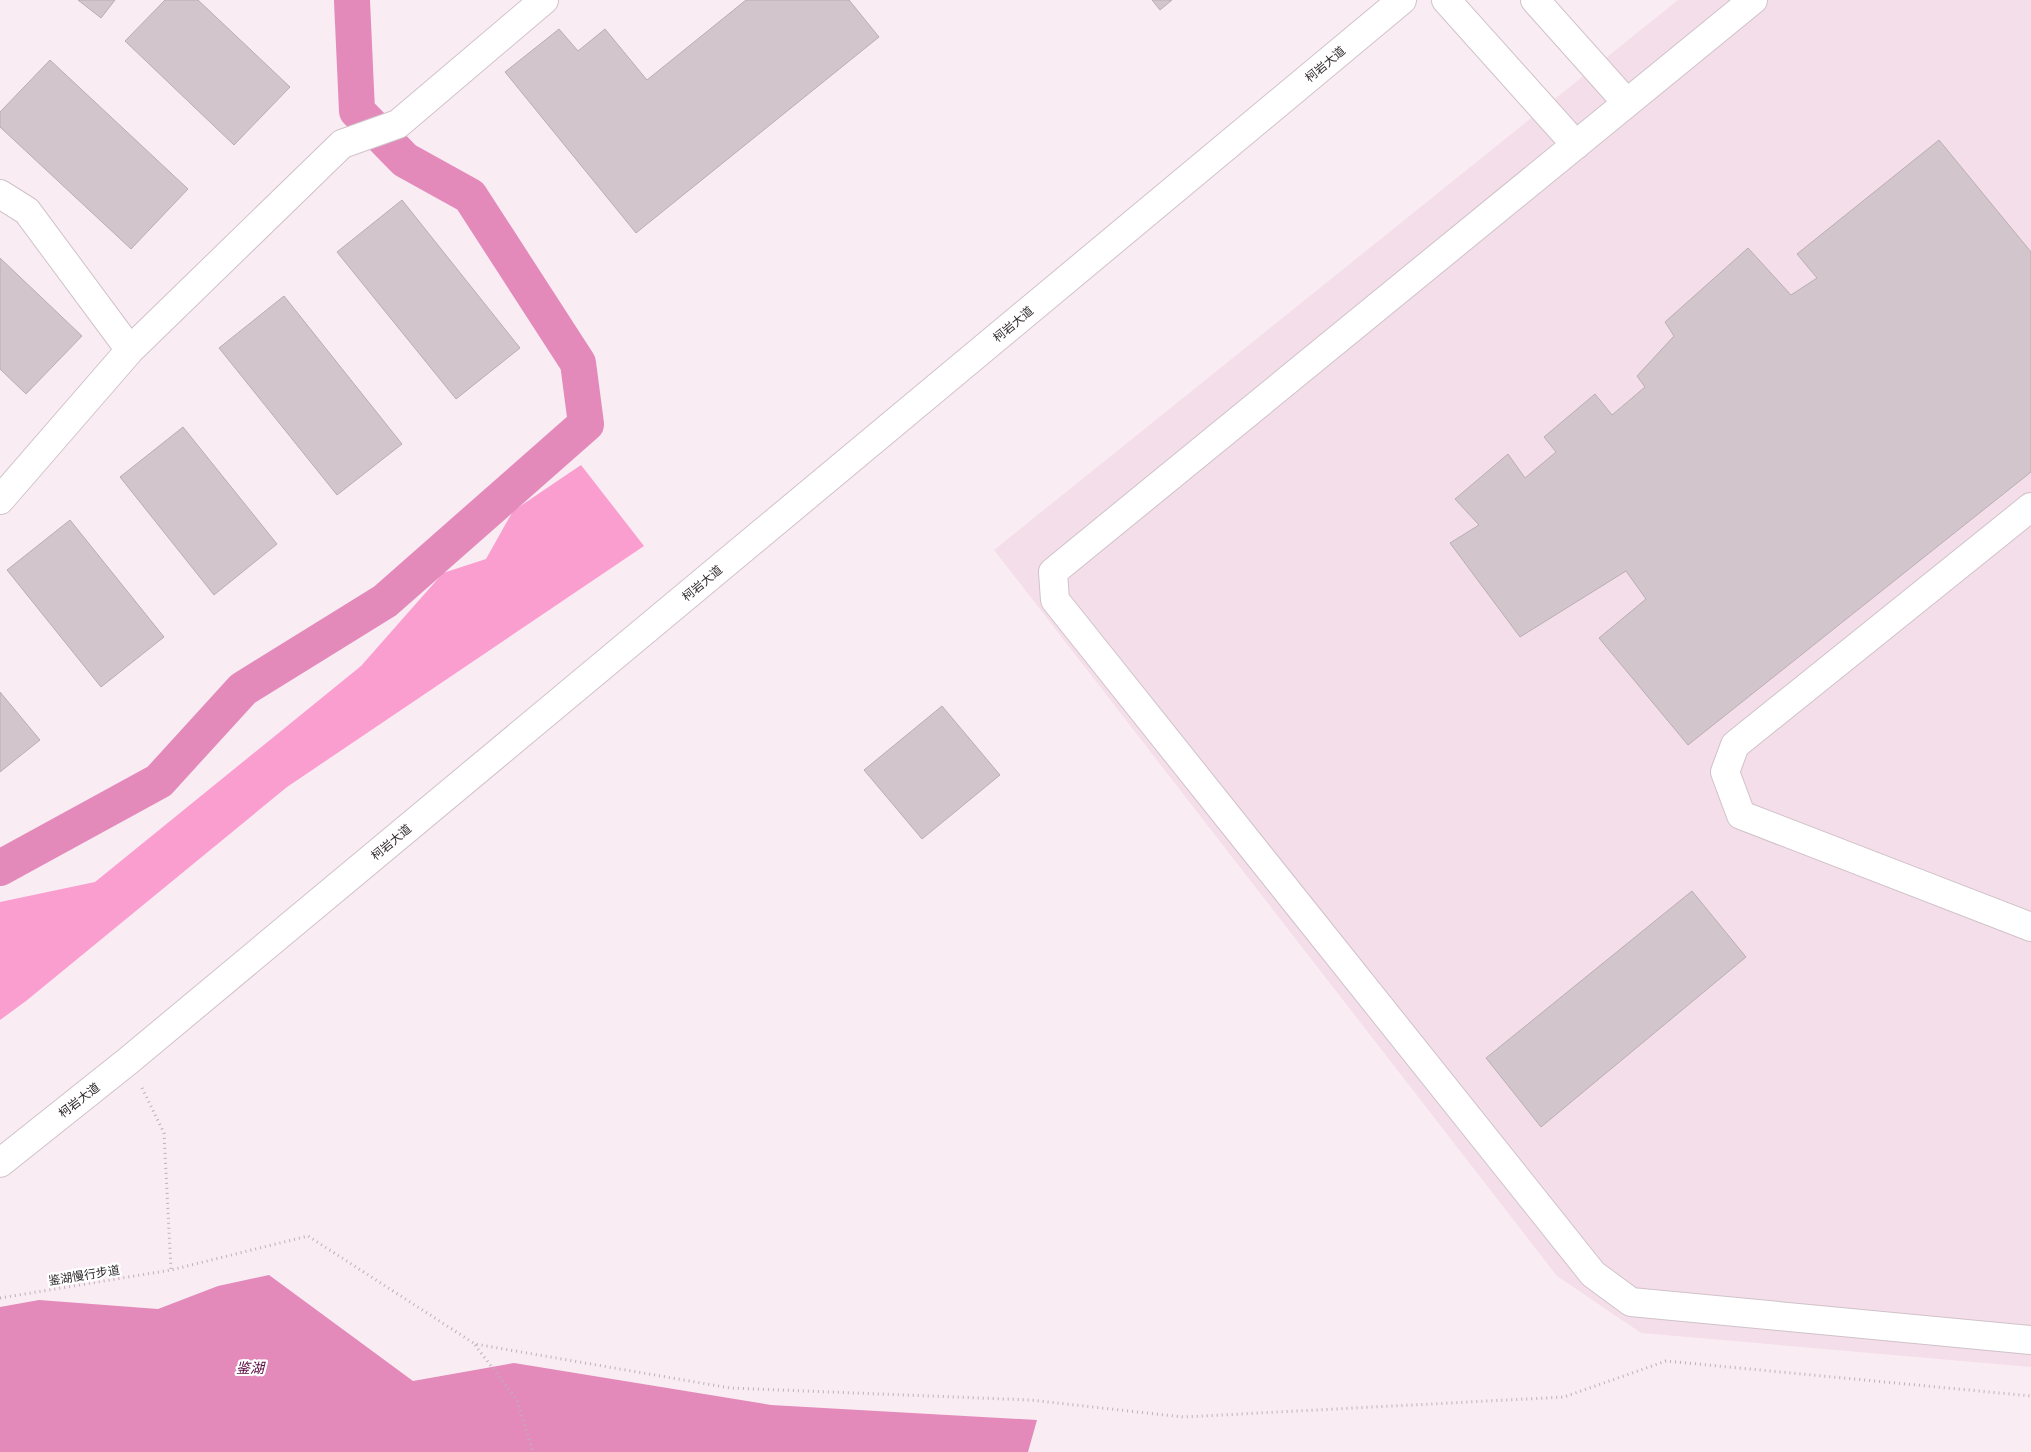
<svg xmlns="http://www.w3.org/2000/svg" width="2031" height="1452" font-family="'Golos Text','Noto Sans SC',sans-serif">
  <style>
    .built { fill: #f4dee9 }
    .forest { fill: #fa9ed0 }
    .water { fill: #e38abb }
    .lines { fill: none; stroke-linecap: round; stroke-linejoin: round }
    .canal { stroke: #e38abb; stroke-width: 36 }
    .building { fill: #d2c5cc; stroke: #baadb3 }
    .minor-casing { stroke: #d0c2c9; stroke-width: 30 }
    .path { stroke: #bdb1b7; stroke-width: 3; stroke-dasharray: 1 4; stroke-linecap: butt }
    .minor { stroke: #fff; stroke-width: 28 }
    .labels { text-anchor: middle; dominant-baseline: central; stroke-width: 4.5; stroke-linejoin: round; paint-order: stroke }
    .street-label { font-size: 12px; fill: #2e292c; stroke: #fff }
    .water-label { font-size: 14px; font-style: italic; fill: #59083e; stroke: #fff }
  </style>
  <rect width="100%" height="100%" fill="#faecf3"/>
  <path class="built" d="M1678,0H2031V1367L1641,1333L1557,1276L994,550Z"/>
  <path class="forest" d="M581,465L644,546L287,787L26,1001L0,1020V902L95,882L361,666L443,573L486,559L513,511Z"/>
  <path class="water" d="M269,1275L413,1381L514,1363L771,1405L1037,1420L1028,1452H0V1307L39,1300L158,1309L218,1286Z"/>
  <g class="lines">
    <path class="canal" d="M0,868L159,781L243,689L385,601L586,424L578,363L470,196L405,160L357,111L352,1"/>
  </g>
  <path class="building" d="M78,0H115L101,18Z
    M165,0H198L290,87L234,145L125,41Z
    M746,0H849L879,37L636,233L505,72L559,29L578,51L605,29L647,80Z
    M1152,0H1172L1160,10Z
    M50,60L188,189L131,249L0,127V112Z
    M1939,140L2031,252V472L1688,745L1599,638L1646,599L1626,571L1520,637L1450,543L1479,525L1455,499L1508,454L1525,478L1556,452L1544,437L1595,394L1612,415L1645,387L1637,376L1674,336L1665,322L1748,248L1791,295L1817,278L1797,254Z
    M402,200L520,348L456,399L337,252Z
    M0,258L82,336L26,394L0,369Z
    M284,296L402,444L337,495L219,348Z
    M183,427L277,544L214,595L120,477Z
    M70,520L164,637L101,687L7,570Z
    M0,692L40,740L0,772Z
    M942,706L1000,775L922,839L864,770Z
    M1692,891L1746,957L1541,1127L1486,1058Z"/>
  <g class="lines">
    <defs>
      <path id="minor" d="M1446,0L1576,145
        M1535,0L1627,103
        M1753,0L1053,572L1055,600L1593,1274L1631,1302L2031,1340
        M0,194L27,211L130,350
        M0,500L130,350L342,144L398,124L544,0
        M2031,507L1735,745L1725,772L1741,815L2031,927
        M0,1163L128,1061L1402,0"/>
    </defs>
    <use href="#minor" class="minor-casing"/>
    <path class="path" d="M142,1088L164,1133L171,1270
      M0,1298L171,1270L308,1236L475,1344L730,1388L1030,1400L1183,1417L1564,1397L1666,1361L2031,1396
      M475,1345L517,1400L533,1452"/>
    <use href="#minor" class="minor"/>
  </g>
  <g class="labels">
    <g class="street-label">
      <text transform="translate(1325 64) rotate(-40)">柯岩大道</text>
      <text transform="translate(1013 324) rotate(-40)">柯岩大道</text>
      <text transform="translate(702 583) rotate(-40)">柯岩大道</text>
      <text transform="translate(391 842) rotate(-40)">柯岩大道</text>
      <text transform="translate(79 1100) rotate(-38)">柯岩大道</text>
      <text transform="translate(84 1275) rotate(-9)">鉴湖慢行步道</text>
    </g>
    <g class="water-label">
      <text x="250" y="1367">鉴湖</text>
    </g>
  </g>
</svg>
